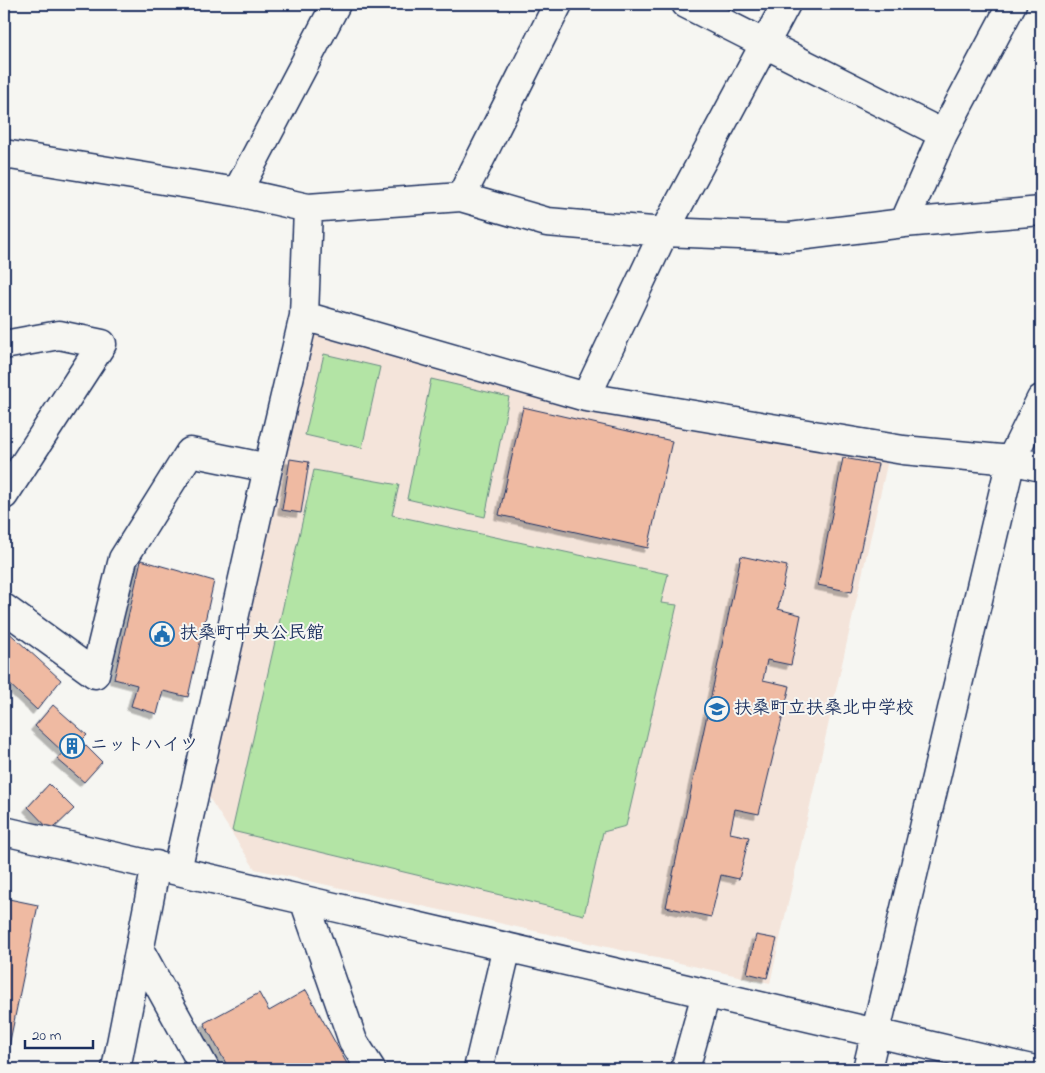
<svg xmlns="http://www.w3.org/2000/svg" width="1045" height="1073" font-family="'Indie Flower','Klee One',sans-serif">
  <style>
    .built { fill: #f4e4da }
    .green { fill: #b3e4a5; stroke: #678a82 }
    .building { fill: #efbaa2; stroke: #1b2f5e; filter: url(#shadow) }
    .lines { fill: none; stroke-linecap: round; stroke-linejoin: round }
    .minor-casing { stroke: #1b2f5e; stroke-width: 31 }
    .minor { stroke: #f6f6f2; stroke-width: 28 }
    .labels { text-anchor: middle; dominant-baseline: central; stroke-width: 4; stroke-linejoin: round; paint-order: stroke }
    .poi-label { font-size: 18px; font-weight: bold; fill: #1b2f5e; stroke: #f6f6f2; text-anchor: start }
  </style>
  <defs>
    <filter id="shadow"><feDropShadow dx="-4.5" dy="4.5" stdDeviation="0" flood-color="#0004"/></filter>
  </defs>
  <rect width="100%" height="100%" fill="#f6f6f2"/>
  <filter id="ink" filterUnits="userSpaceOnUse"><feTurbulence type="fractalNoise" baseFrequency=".02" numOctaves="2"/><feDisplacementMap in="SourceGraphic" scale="10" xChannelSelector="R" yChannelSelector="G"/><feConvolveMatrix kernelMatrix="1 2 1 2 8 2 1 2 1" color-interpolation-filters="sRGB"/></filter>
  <g filter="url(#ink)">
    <path class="built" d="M313,331L594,412L888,460L770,983L255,869L206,793Z"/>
    <path class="green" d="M324,354L380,367L362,448L305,435Z
      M431,379L509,397L485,517L407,499Z
      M314,470L399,485L392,515L668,574L661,603L677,605L626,826L603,832L584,915L232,831Z"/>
    <path class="building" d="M523,407L672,441L648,548L499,515Z
      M843,458L878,464L852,592L818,585Z
      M290,459L309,462L301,513L282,510Z
      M741,556L787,566L778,609L801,615L791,665L767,660L763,680L790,686L759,814L735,809L730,833L749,837L739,879L721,875L711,917L666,907Z
      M141,560L214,581L188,697L163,691L157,714L131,706L137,685L114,679Z
      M4,628L61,680L37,710L4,679Z
      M53,705L87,735L81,741L102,762L84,782L57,759L63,752L35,726Z
      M49,784L74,809L51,831L28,807Z
      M4,898L38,905L9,1046L4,1045Z
      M756,935L777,939L767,978L747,973Z
      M306,990L350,1069H229L204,1023L259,993L269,1011Z"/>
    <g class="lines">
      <defs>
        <path id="minor" d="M686,4L943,134
          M4,154L237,192L308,208L461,197L547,222L664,232L790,237L904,223L1041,211
          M237,192L336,4
          M461,197L558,4
          M904,223L943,134L1012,4
          M304,316L586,397L903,450L1011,460L1041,467
          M4,345L59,335L102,344L4,495
          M586,397L664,232L786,4
          M4,608L95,674L123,559L190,452L268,468
          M4,831L304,900L1031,1069
          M177,870L268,468L304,316L308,208
          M304,900L353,1041L371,1069
          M140,951L205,1069
          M116,1069L156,865
          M478,1069L507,947
          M685,1069L706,994
          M867,1069L1011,460L1041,399"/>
      </defs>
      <use href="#minor" class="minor-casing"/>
      <use href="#minor" class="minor"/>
    </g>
  </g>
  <defs>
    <symbol id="civic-ring" viewBox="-11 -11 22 22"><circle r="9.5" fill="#f6f6f2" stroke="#1f6fb2" stroke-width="1.5"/><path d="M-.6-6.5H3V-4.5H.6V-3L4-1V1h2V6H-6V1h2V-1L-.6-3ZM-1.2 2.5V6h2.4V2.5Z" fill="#1f6fb2"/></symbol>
    <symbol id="school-ring" viewBox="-11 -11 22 22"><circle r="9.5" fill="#f6f6f2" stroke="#1f6fb2" stroke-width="1.5"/><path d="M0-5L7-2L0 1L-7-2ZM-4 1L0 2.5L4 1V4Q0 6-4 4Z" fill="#1f6fb2"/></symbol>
    <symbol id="building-ring" viewBox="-11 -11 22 22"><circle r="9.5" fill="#f6f6f2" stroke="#1f6fb2" stroke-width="1.5"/><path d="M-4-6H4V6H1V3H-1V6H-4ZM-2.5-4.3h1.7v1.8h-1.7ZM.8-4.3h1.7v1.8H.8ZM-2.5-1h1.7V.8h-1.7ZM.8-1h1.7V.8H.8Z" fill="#1f6fb2"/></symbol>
  </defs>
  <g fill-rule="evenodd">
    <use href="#civic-ring" x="148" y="620" width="28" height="28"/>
    <use href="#school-ring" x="703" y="695" width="28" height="28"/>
    <use href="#building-ring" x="58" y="732" width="28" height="28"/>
  </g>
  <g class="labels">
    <g class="poi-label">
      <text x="180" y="634">扶桑町中央公民館</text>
      <text x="734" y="709">扶桑町立扶桑北中学校</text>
      <text x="90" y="746">ニットハイツ</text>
    </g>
  </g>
  <rect width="1045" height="1073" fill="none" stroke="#f6f6f2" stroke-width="20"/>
  <rect x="10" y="10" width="1025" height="1053" fill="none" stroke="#1b2f5e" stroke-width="2" filter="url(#ink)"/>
  <path d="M25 1040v8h68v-8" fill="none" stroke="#1b2f5e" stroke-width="2.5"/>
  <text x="32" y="1040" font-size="15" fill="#1b2f5e" stroke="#f6f6f2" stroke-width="4" paint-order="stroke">20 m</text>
</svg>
